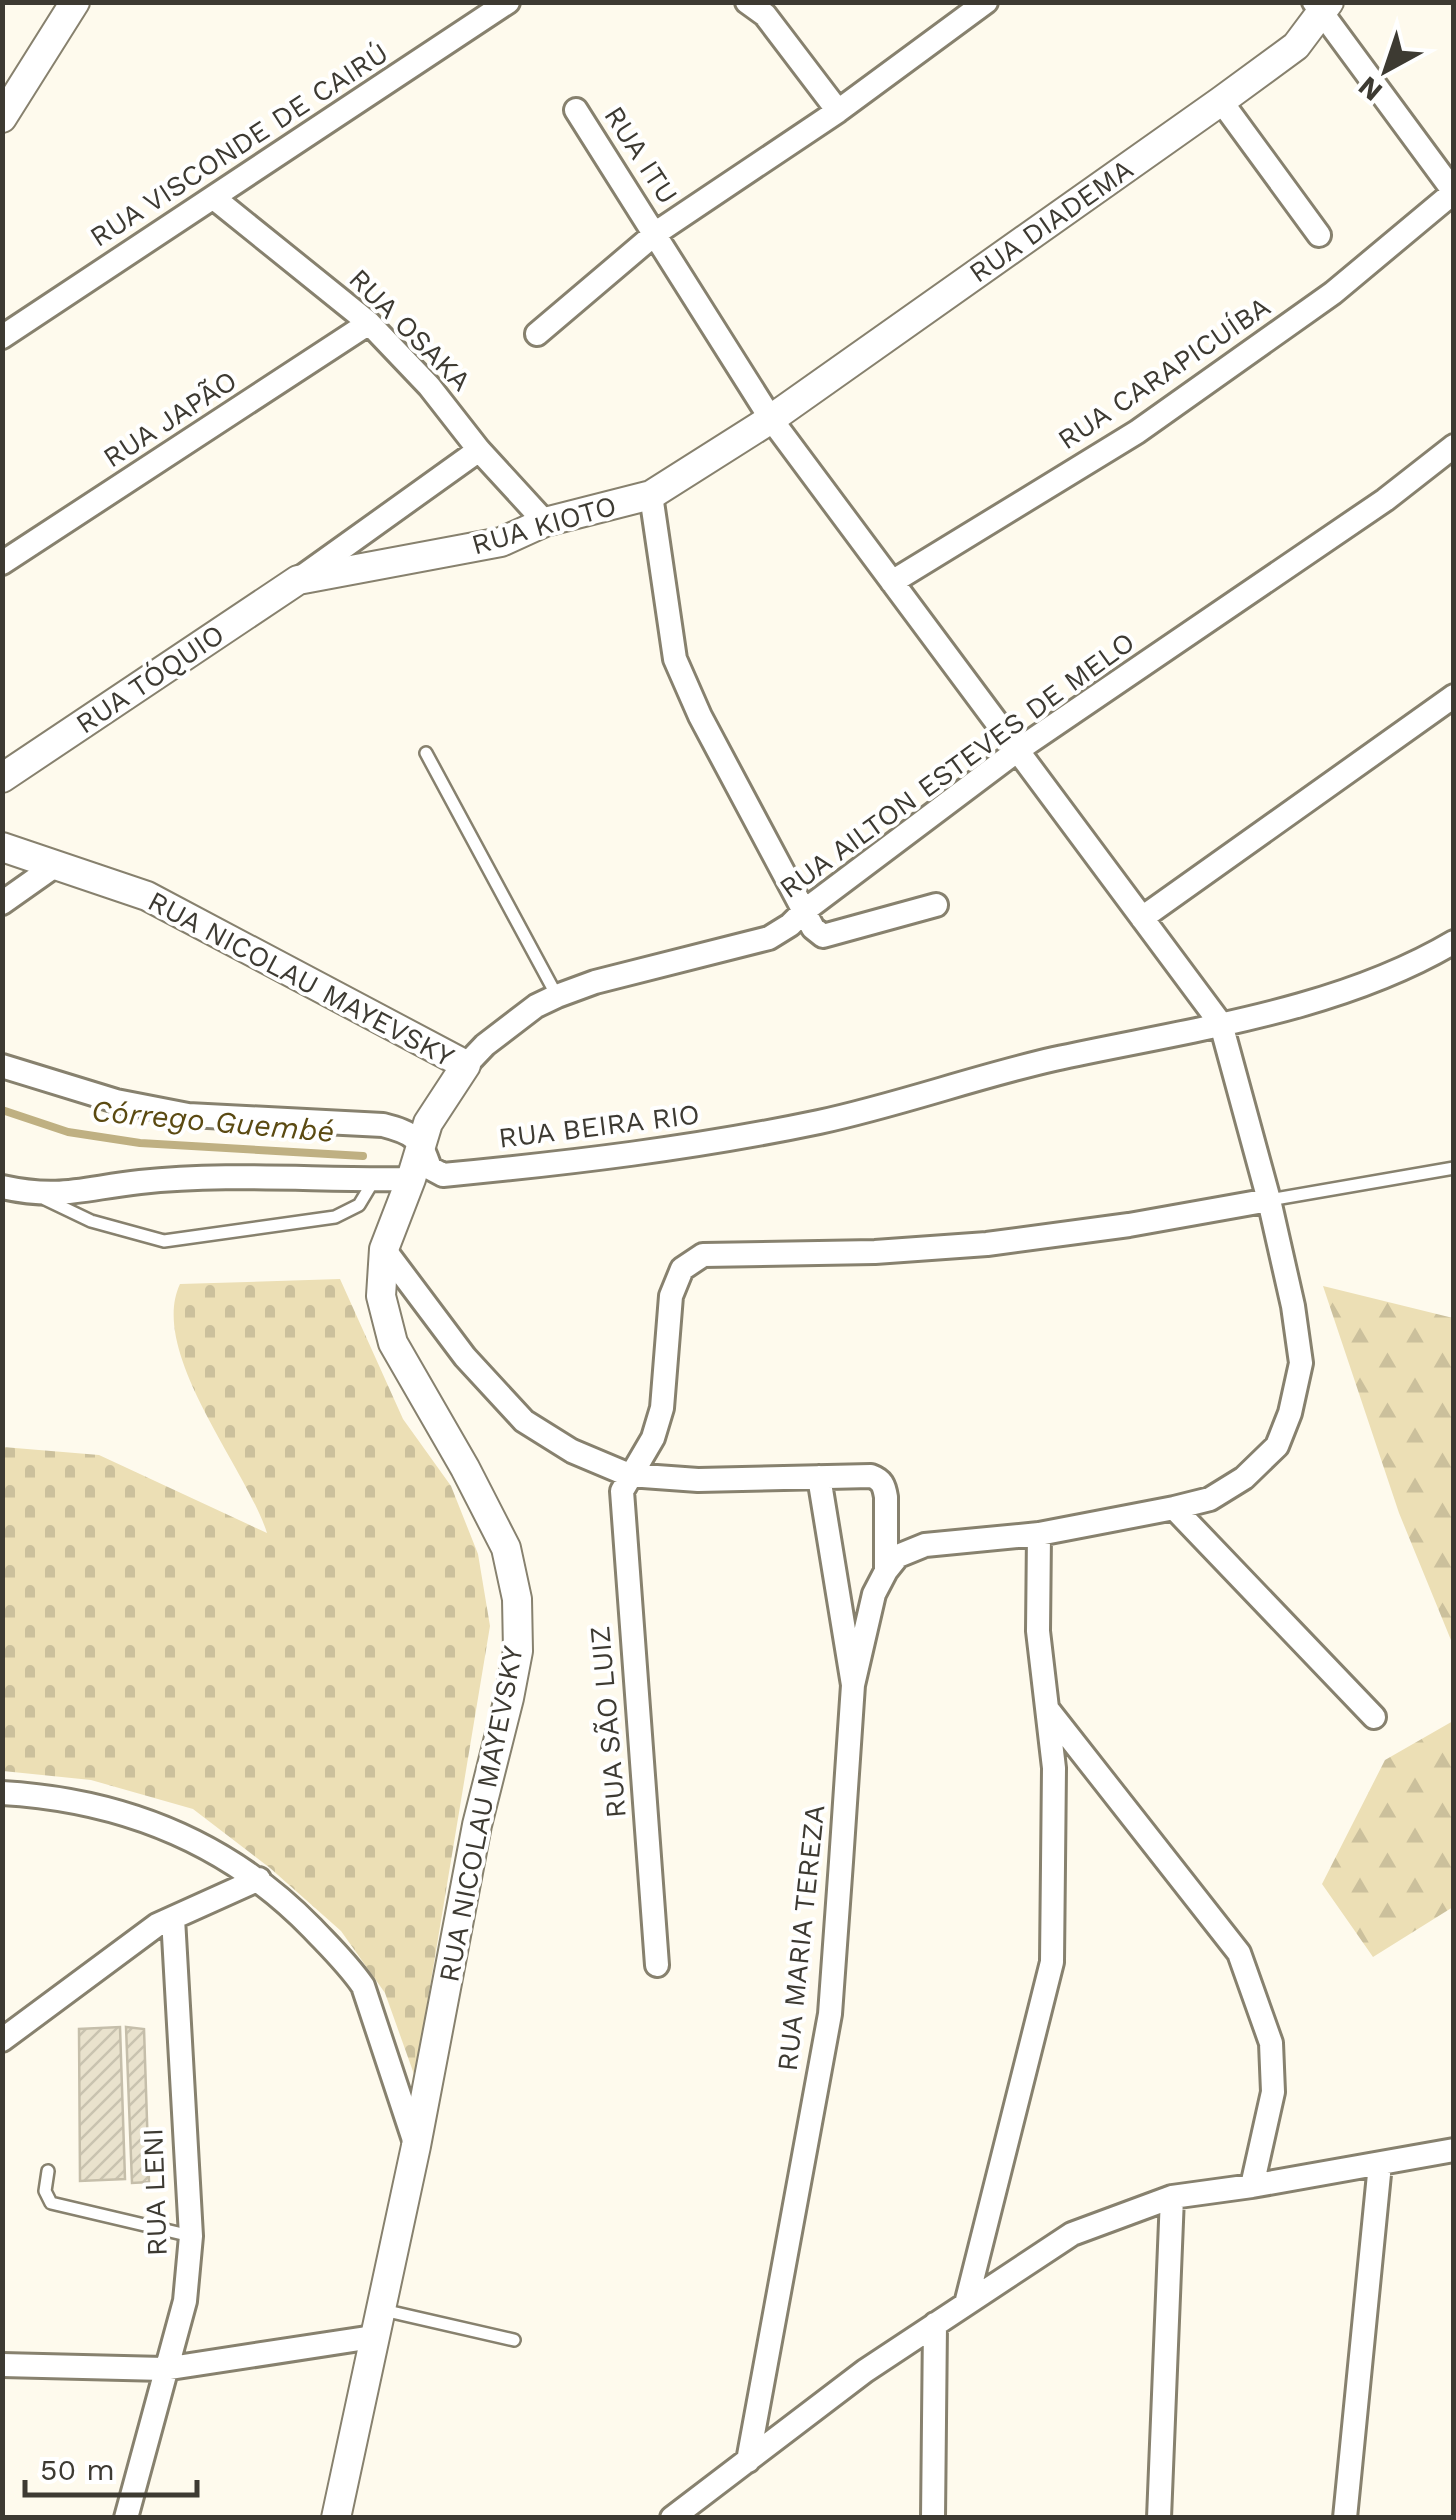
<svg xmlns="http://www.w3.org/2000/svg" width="1456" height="2520" font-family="'Work Sans',sans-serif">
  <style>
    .forest { fill: url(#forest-firs) }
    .cemetery { fill: url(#cemetery-stones) }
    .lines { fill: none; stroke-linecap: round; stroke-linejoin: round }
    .stream { stroke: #bfb082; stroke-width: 8 }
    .building { fill: url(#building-hatch); stroke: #c5beaa; stroke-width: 2.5 }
    .service-casing { stroke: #87816e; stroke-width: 16 }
    .minor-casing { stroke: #87816e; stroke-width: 28 }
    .tertiary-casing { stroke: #87816e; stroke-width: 32 }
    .service { stroke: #fff; stroke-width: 11 }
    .minor { stroke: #fff; stroke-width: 22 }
    .tertiary { stroke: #fff; stroke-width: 28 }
    .labels { text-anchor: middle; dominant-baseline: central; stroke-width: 8; stroke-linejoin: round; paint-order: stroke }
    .street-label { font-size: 28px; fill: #3d3a32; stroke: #fff }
    .water-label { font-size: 30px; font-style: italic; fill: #5b4a12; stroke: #fff }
  </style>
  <defs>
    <pattern id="forest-firs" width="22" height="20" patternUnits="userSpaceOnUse" patternTransform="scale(2.5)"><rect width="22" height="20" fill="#ecdfb5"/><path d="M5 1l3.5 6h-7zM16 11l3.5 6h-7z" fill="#cbc09c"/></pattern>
    <pattern id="cemetery-stones" width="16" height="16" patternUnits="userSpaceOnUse" patternTransform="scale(2.5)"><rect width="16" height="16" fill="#ecdfb5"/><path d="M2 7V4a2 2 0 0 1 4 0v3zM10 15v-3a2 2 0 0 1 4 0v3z" fill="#cbc09c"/></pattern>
    <pattern id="building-hatch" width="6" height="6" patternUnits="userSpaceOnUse" patternTransform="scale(2.5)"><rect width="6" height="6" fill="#e9e2cd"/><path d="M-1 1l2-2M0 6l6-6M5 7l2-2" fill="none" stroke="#c9c3b0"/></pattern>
  </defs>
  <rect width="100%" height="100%" fill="#fefaed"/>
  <path class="forest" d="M1323,1286L1453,1318V1645L1399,1513Z
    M1453,1721V1907L1373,1957L1322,1884L1385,1760Z"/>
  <path class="cemetery" d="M340,1279L403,1419L451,1486L478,1554L490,1626L415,2077L385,1993L341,1931L270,1868L193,1809L91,1780L3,1771V1447L99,1455L267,1533C246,1467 148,1352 180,1284Z"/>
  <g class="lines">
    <path class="stream" d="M2,1110L68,1132L140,1143L363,1156"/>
  </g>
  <path class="building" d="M120,2027L125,2179L80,2181L79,2029Z
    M126,2027L144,2029L149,2182L132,2183Z"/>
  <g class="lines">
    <defs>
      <path id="service" d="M426,753L557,996
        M45,1199L91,1221L164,1241L335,1217L359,1205L374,1180
        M1269,1200L1454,1168
        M48,2171L45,2191L51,2203L191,2236
        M383,2310L514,2340"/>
      <path id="minor" d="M747,2L765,15L838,111
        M1221,101L1319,235
        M576,110L771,419L1221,1024L1269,1200L1293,1306L1301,1363L1290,1413L1277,1446L1244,1478L1210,1499L1174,1508L1039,1534L925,1545L898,1556L886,1571L874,1594L853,1685
        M214,198L369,323L429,386L479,450L545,522
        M537,334L656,233L838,111L986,2
        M2,337L508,2
        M651,495L675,659L700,716L813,928L823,936L936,905
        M2,563L369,323
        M299,579L479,450
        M892,582L1137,432L1333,293L1454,192L1314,2
        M2,903L53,867
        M1142,918L1454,696
        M466,1065L485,1045L536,1006L557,996L595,982L769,938L790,925L804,911L1018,750L1385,500L1454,446
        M2,1066L116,1101L188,1115L383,1125C414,1133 420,1138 430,1168L443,1175C569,1163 695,1148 819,1122C898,1105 975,1077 1054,1059C1186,1030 1336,1012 1454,942
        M2,1187C61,1200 84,1188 140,1182C230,1172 321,1181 411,1179
        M384,1249L465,1357L524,1421L572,1451L629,1475L698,1480L871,1476C882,1480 884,1485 886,1497V1571
        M1174,1508L1374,1717
        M1049,1711L1239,1953L1271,2043L1273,2092L1252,2186
        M2,1793C123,1800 228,1842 312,1928C330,1947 348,1964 363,1986L416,2146
        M657,1965L622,1491L653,1438L662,1408L671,1296L682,1269L703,1255L875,1252L987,1244L1129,1225L1269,1200
        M2,2040L157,1925L259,1879
        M966,2304L1052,1962L1054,1768L1038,1631L1039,1534
        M2,2365L164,2369L373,2337
        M748,2461L830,2014L841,1862L853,1685L819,1477
        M126,2518L185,2301L191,2236L173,1918
        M672,2518L865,2371L1072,2234L1172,2197L1252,2186L1454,2150
        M933,2518L935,2324
        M1159,2518L1172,2197
        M1345,2518L1380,2164"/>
      <path id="tertiary" d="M2,118L75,2
        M2,778L298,580L501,542L545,522L651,495L771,419L1221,101L1296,46L1329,2
        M2,847L147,896L466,1065L428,1123L411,1179L384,1249L381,1296L393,1343L465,1468L506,1548L517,1599L518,1651L509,1698L477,1825L416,2146L336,2518"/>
    </defs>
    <use href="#service" class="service-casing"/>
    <use href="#minor" class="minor-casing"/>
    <use href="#tertiary" class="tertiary-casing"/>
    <use href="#service" class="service"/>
    <use href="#minor" class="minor"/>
    <use href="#tertiary" class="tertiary"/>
  </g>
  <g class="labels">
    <g class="street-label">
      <text transform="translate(239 145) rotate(-33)">RUA VISCONDE DE CAIRÚ</text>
      <text transform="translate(641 155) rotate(57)">RUA ITU</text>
      <text transform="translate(1051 221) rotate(-35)">RUA DIADEMA</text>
      <text transform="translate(410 330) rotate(45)">RUA OSAKA</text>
      <text transform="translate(1164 373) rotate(-34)">RUA CARAPICUÍBA</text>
      <text transform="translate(170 419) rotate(-33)">RUA JAPÃO</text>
      <text transform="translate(544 525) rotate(-16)">RUA KIOTO</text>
      <text transform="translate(150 679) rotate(-34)">RUA TÓQUIO</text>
      <text transform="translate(957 765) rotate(-36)">RUA AILTON ESTEVES DE MELO</text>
      <text transform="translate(301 979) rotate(28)">RUA NICOLAU MAYEVSKY</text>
      <text transform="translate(599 1126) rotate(-7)">RUA BEIRA RIO</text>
      <text transform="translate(608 1722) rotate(-95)">RUA SÃO LUIZ</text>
      <text transform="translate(481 1814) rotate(-79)">RUA NICOLAU MAYEVSKY</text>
      <text transform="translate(801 1938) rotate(-84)">RUA MARIA TEREZA</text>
      <text transform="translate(155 2192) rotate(-92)">RUA LENI</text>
    </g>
    <g class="water-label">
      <text transform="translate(213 1121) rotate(5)">Córrego Guembé</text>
    </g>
  </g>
  <rect width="1456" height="2520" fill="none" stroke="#3d3a32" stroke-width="10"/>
  <g transform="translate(1386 70) rotate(220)" stroke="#ffffff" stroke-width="8" paint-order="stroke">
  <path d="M0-8L18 38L0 25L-18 38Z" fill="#3d3a32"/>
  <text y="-15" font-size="28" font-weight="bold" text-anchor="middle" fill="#3d3a32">N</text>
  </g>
  <path d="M25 2480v15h172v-15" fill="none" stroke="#3d3a32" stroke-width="5"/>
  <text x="40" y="2480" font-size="30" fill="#3d3a32" stroke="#ffffff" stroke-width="8" paint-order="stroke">50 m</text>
</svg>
